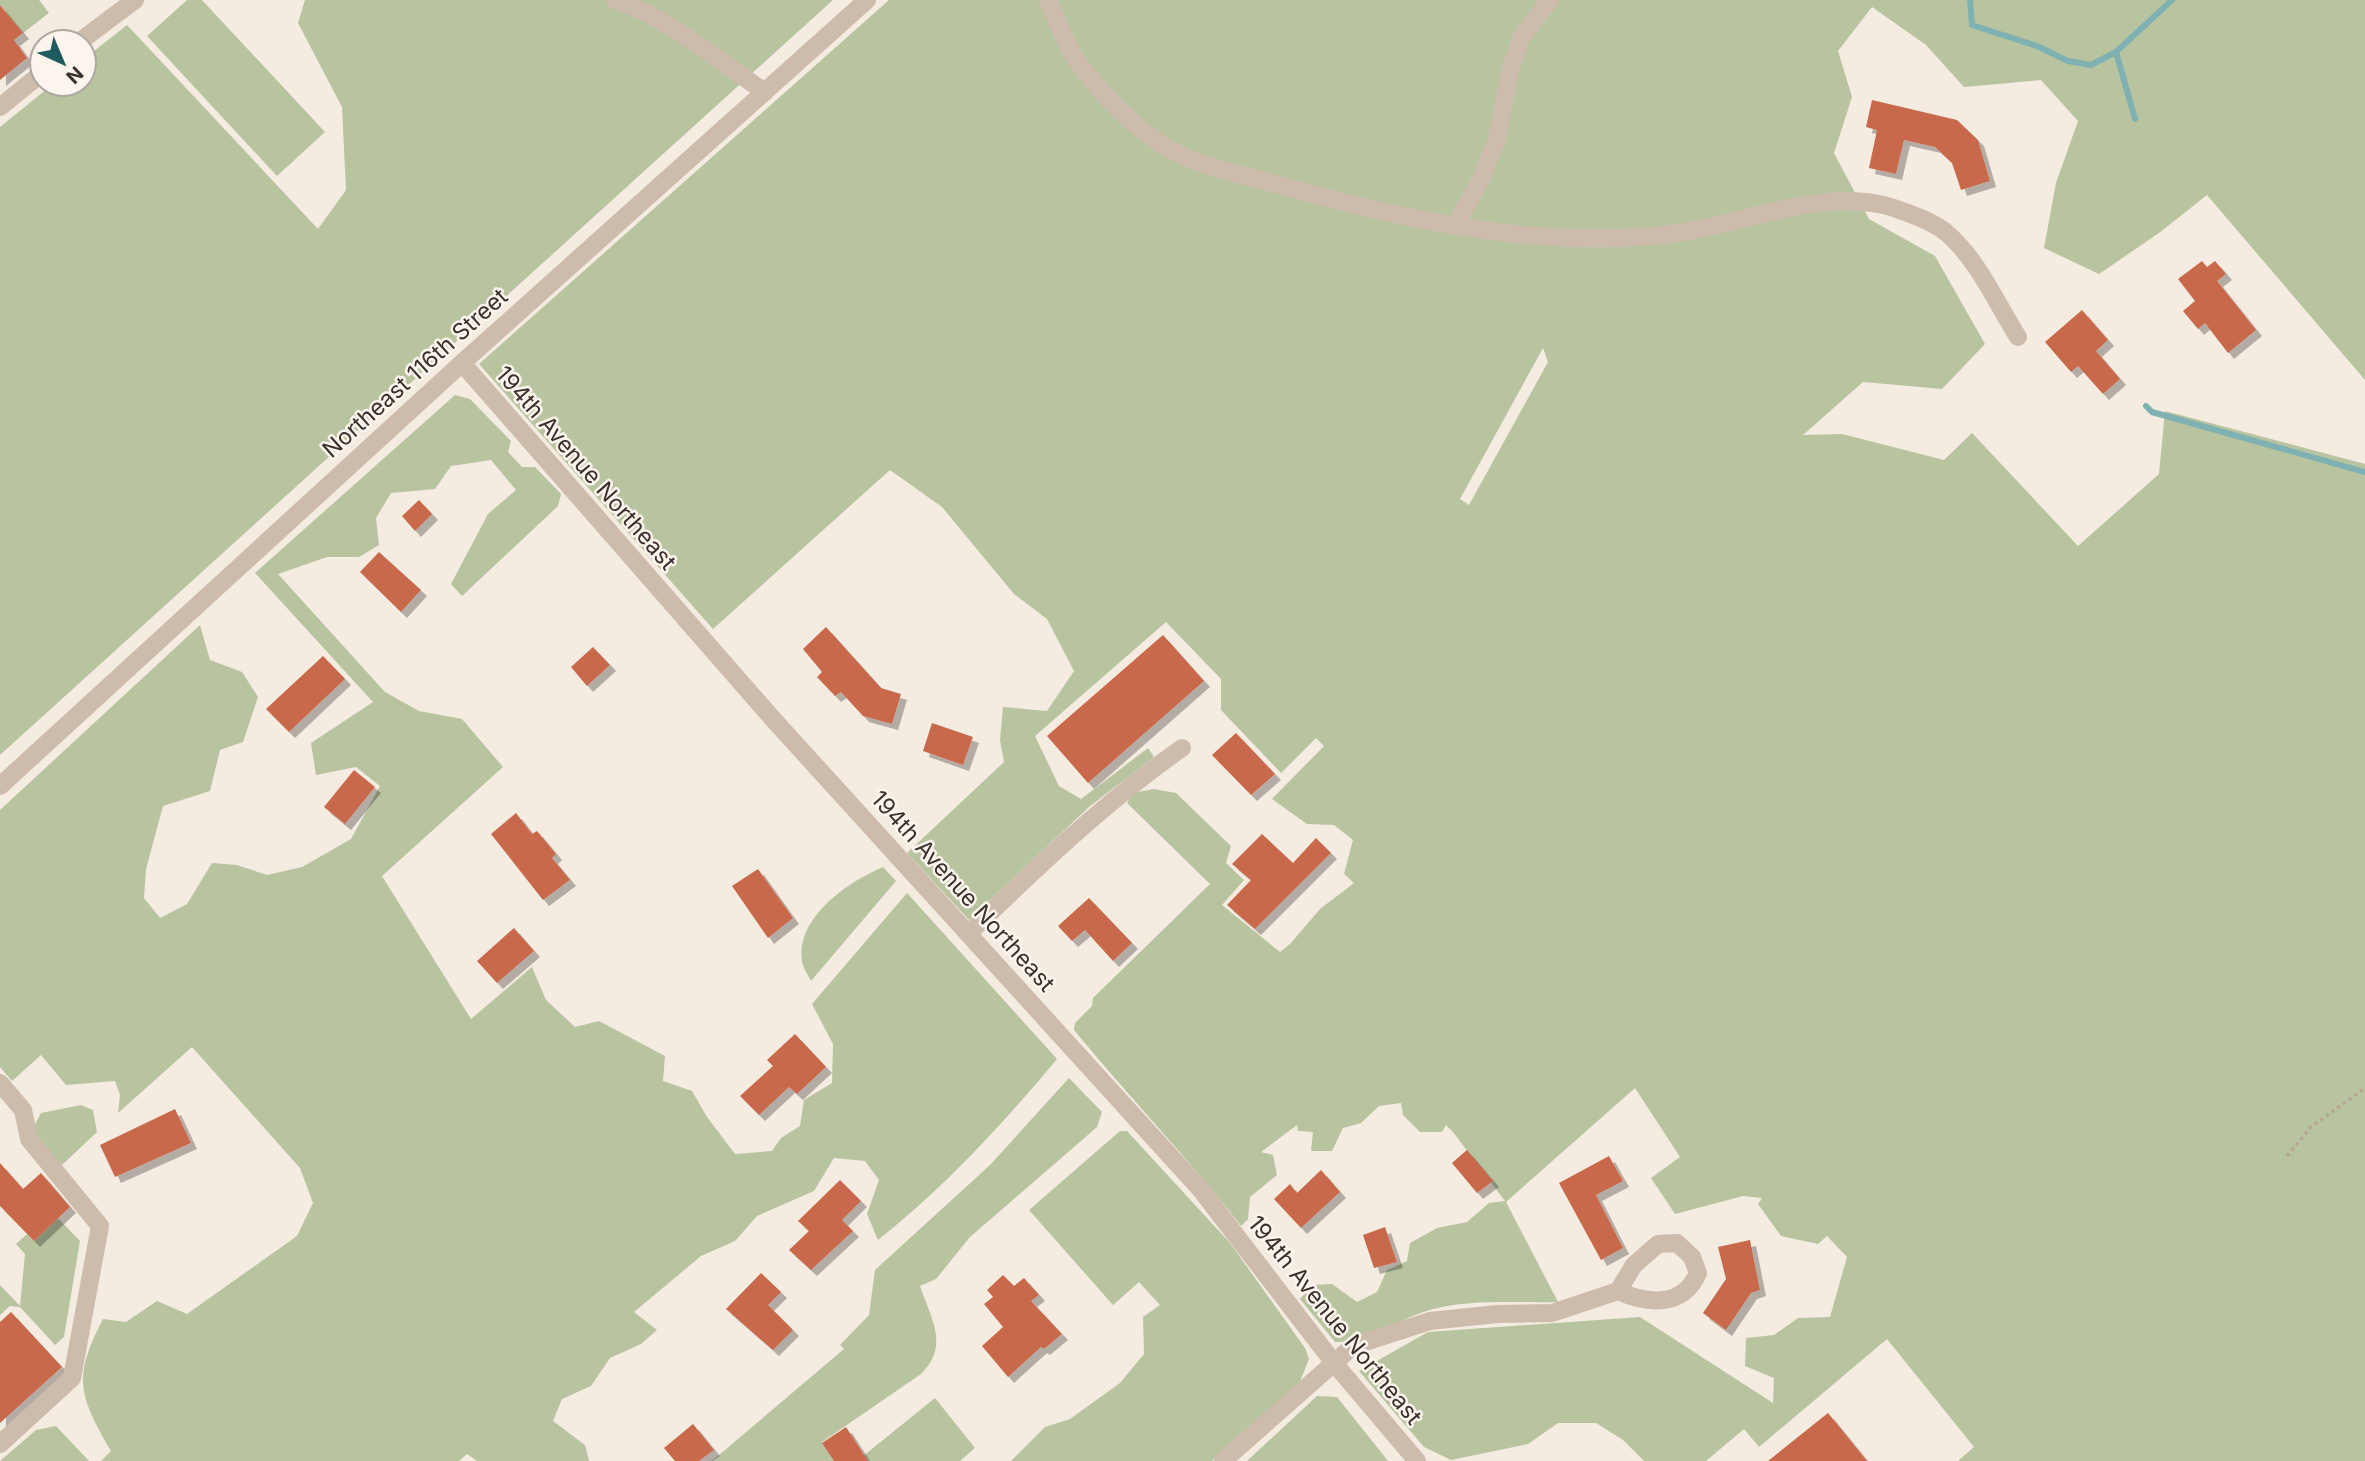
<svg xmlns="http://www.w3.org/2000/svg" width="2365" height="1461" font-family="Inter,sans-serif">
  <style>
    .green { fill: #b8c4a0; fill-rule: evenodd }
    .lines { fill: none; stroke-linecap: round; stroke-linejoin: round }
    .stream { stroke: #7fb0b2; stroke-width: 6 }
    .building { fill: #c8694b; filter: url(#shadow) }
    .path { stroke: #b9a596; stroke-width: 3.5; stroke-dasharray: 3.5 3.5; stroke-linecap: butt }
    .minor { stroke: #cdbbac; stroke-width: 18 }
    .labels { text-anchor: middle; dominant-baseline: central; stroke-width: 5; stroke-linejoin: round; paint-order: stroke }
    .street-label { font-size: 23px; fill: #3b302b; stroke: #fbf5ee }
  </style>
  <defs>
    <filter id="shadow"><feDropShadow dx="6" dy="6" stdDeviation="0" flood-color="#0004"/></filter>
  </defs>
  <rect width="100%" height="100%" fill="#f4ebe1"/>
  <path class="green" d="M0,0H39L49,13L23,33L0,5Z
    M187,0H202L325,132L277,176L147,36Z
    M305,0H833L0,755V127L53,84H84V59L127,25L318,229L346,190L342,107L298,23Z
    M889,0H2365V380L2207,195L2159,233L2099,274L2044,248L2056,183L2078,121L2041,80L1964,87L1926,45L1872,7L1838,51L1852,97L1834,153L1869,219L1935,256L1985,344L1942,389L1863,382L1803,435L1842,434L1944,460L1972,433L2078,546L2159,474L2165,411L2365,464V1461H1958L1974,1447L1887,1339L1759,1447L1744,1429L1706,1461H1644L1623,1440L1596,1423H1558L1528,1444L1451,1460L1424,1447L1359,1371L1428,1332L1640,1317L1773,1403L1774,1378L1745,1366L1746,1338L1774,1335L1798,1318L1830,1317L1847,1257L1827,1236L1818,1244L1781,1236L1758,1204L1762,1198L1743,1196L1675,1214L1651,1178L1680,1157L1635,1088L1506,1202L1558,1302C1517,1303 1473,1299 1433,1309C1401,1317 1370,1343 1335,1342L1300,1299L1313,1285L1332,1284L1357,1302L1377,1292L1387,1270L1407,1261L1410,1243L1437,1228L1467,1222L1489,1203L1505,1201L1453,1132L1446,1125L1442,1132H1420L1403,1115L1401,1103L1379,1106L1361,1123L1343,1128L1332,1151H1311L1313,1132L1298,1131L1297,1125L1261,1152L1273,1155L1277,1175L1250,1197L1248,1219L1241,1226C1188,1158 1129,1097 1074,1030L1075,1023L1092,1006L1093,998L1210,884L1127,803L1133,793L1154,789L1176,793L1231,846L1226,863L1244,880L1222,905L1280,952L1291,943L1320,909L1354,883L1344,874L1353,840L1334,825L1307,824L1272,799L1324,746L1316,738L1281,773L1221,710V679L1166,622L1035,736L1059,786L1081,799L1148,748L1154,757L1089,807L969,920L907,853L1004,762L1000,740L1003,707L1047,711L1074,671L1047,619L1014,594L942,507L890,470L713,629L479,364ZM1543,348L1548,362L1469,505L1460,499Z
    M455,395L470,399L511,441L508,452L522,467H535L561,494L558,506L462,596L451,584L488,514L516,490L491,460L451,466L435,489L391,493L376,518L379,545L359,557H327L278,574L385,692L419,711L462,719L503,767L382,876L471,1019L532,967L546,1000L575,1027L599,1021L665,1056L663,1081L692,1091L707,1117L735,1154L772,1151L781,1138L800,1126L804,1100L832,1083L833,1044L812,1004L907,893L1057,1059C1002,1125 946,1186 878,1240L867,1214L879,1180L865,1161L834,1158L814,1191L757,1216L735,1241L701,1256L634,1312L657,1330L641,1344L610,1358L591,1386L562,1399L553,1421L585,1445L589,1461H477L467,1454L459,1461H101L111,1451C79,1396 72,1378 103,1319L126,1322L157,1301L187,1314L297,1236L313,1203L300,1168L192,1047L118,1113L120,1095L115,1081L66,1085L41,1055L12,1081L0,1067V810L200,625L210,660L242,672L258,697L243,742L220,750L210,791L163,806L146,869L144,898L160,918L187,904L212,863L237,865L267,875L302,867L351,839L380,786L356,767L316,775L311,743L373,702L255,573Z
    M883,867L896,881L811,981C808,975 803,968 802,961C796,917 848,882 883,867Z
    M1069,1078L1102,1112L1097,1127L970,1237L936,1279L920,1286C931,1319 950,1345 921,1374L822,1442L834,1461H712L844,1349L840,1345L869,1315L875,1270L990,1165Z
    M81,1105L93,1110L97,1132L62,1165L35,1137V1124L41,1113Z
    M1120,1131H1127L1230,1243L1305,1348L1309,1359L1299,1384L1212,1461H1011L1045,1427L1070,1419L1120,1383L1144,1354L1143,1317L1160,1305L1139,1282L1113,1305L1029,1210Z
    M58,1218L80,1241L64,1337L55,1345L20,1307L10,1306L0,1315V1285L20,1306L25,1254L16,1244L27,1234L34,1241Z
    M1317,1396L1337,1397L1388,1461H1247Z
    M935,1398L975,1448L960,1461H857Z
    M56,1426L89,1461H0L36,1430Z"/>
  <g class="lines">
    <path class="stream" d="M1970,0L1972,25L2037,46L2068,61L2091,65L2116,52L2172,0
      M2116,52L2135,119
      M2146,406L2152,412L2365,472"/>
  </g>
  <path class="building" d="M0,5L23,33L14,40L27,58L0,80Z
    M1872,100L1957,120L1978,140L1990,181L1961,190L1952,163L1935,147L1904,140L1896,174L1869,168L1877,130L1866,127Z
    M2202,261L2207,267L2215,261L2226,274L2217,281L2256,330L2228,353L2205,323L2198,329L2183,311L2195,301L2178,279Z
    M2082,310L2108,340L2096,351L2120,379L2103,394L2078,366L2071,372L2045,342Z
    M419,500L432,514L415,531L402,516Z
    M379,552L421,590L401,612L360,572Z
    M826,627L881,688L901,694L892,724L863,716L841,692L835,696L817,677L822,672L803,649Z
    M1163,635L1204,681L1088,783L1047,736Z
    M593,647L610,665L587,686L571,667Z
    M323,656L345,679L289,732L266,709Z
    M932,723L973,737L963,765L923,751Z
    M1236,733L1275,774L1251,795L1212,755Z
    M354,770L375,787L345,824L324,807Z
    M516,813L532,834L537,831L556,854L552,858L570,880L543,900L491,834Z
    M1262,834L1293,863L1316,838L1331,853L1255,929L1227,905L1251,880L1232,864Z
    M758,869L793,918L768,938L732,886Z
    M1089,898L1132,943L1113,961L1085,930L1072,941L1058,926Z
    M514,928L534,951L497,983L477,961Z
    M795,1034L826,1067L797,1094L789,1087L759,1115L740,1096L773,1066L767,1060Z
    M175,1109L191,1143L115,1177L100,1145Z
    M1467,1150L1493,1181L1477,1193L1452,1163Z
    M1609,1156L1623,1181L1596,1195L1623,1248L1601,1260L1559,1183Z
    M0,1163L23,1189L41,1173L70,1207L34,1241L0,1206Z
    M1321,1170L1340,1192L1301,1228L1274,1199L1290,1184L1297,1193Z
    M840,1180L861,1201L842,1220L853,1231L811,1270L789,1250L809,1231L798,1221Z
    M1385,1227L1397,1262L1374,1268L1363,1235Z
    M1750,1240L1760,1290L1751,1293L1726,1330L1703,1313L1726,1279L1718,1247Z
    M761,1273L781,1292L768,1305L793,1330L773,1350L726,1309Z
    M1003,1275L1014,1286L1024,1278L1039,1295L1031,1301L1062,1334L1044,1349L1041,1347L1008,1377L982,1346L1003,1327L984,1304L993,1297L987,1290Z
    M11,1312L62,1367L0,1423V1322Z
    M1828,1413L1867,1461H1768Z
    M693,1424L714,1450L699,1461H675L664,1448Z
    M846,1427L868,1461H834L822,1443Z"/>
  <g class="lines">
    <path class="path" d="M2287,1156L2311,1127L2365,1088"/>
    <path class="minor" d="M615,0C666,16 720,62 765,92
      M1048,0C1057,20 1065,43 1077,61C1099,92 1130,123 1161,144C1194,165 1235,173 1272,183C1399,219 1551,253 1683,232C1750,222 1827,186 1894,208C1911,214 1935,222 1949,235C1979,262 1997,304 2018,337
      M79,42L135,0
      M0,107L42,73
      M1456,225L1481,179L1497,139L1510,71L1522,36L1550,0
      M462,363L772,718L1201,1190L1334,1363L1417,1461
      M0,786L462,363L867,0
      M968,934C1036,868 1105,802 1182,748
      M0,1083L23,1110L29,1139L100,1226L72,1378L0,1444
      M1223,1461L1353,1346L1430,1321L1497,1314L1552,1313L1618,1291L1634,1265L1658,1244L1677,1243L1692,1257L1698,1273C1683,1308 1647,1304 1618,1291"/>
  </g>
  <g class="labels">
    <g class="street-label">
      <text transform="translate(415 373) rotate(-42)">Northeast 116th Street</text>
      <text transform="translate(586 468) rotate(49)">194th Avenue Northeast</text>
      <text transform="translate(963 891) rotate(48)">194th Avenue Northeast</text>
      <text transform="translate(1335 1320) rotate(51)">194th Avenue Northeast</text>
    </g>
  </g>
  <g transform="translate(63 63) rotate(136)"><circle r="33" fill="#fbf5ee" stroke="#aea6a0" stroke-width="2"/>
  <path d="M0-5L12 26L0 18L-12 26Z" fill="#1f5a5e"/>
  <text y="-10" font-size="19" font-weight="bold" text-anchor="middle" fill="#3b302b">N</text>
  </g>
</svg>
